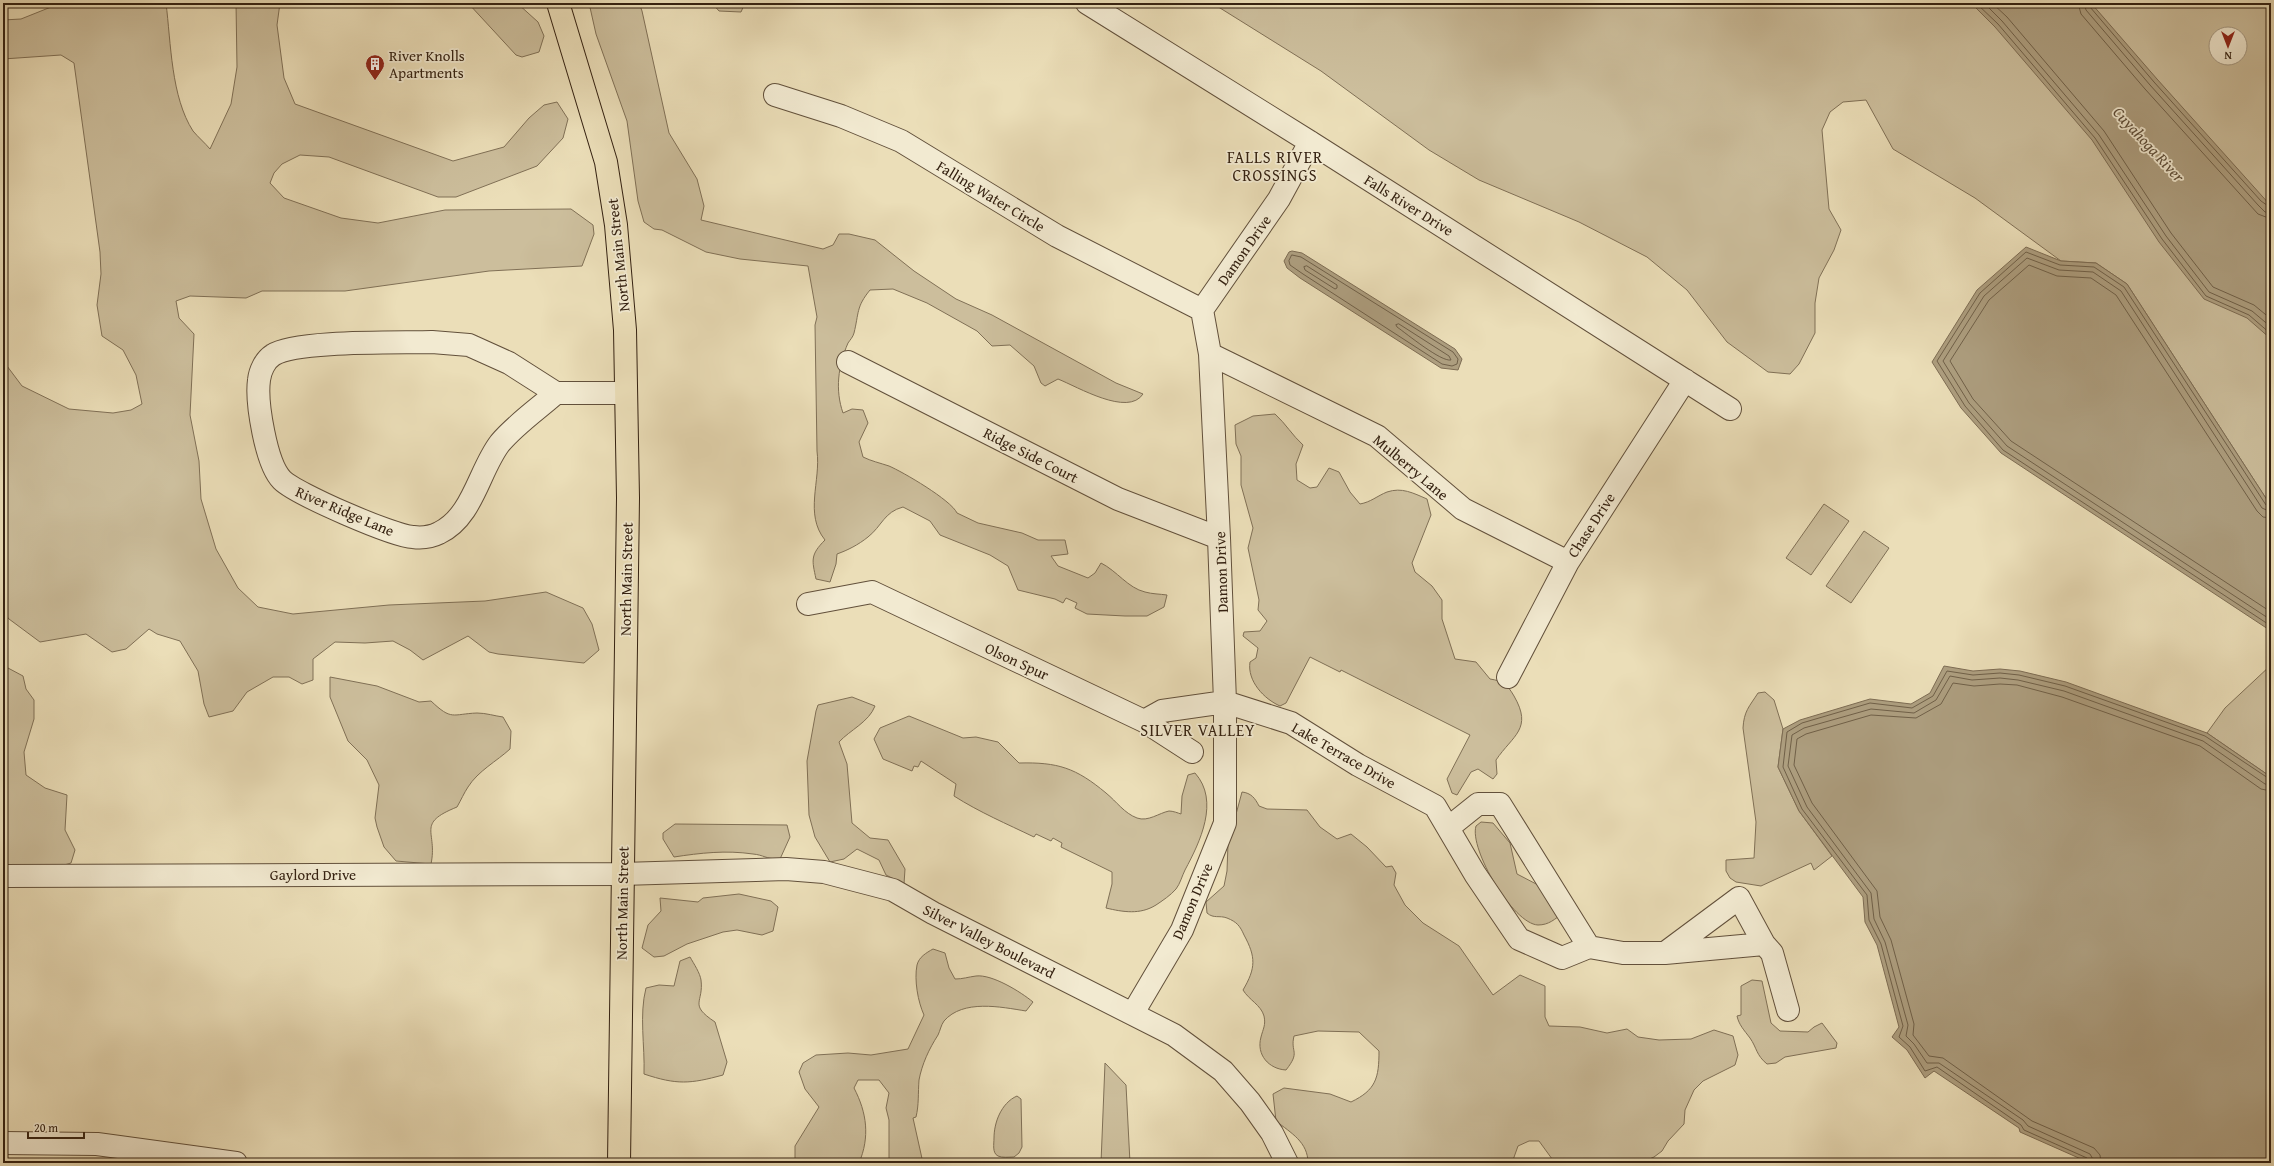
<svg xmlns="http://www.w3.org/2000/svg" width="2274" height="1166" font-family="'Gentium Book Plus',serif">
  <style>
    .green { fill: #ccbe9c; stroke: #807056; fill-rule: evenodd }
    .water { fill: #ad9e7f; stroke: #7d6c53 }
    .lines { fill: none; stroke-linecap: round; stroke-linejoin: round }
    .shore { stroke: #706048; stroke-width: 1 }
    .minor-casing { stroke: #62503b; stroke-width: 24 }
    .major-casing { stroke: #342111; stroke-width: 24 }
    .minor { stroke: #f2ead1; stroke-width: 22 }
    .major { stroke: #ebdeb8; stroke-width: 22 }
    .labels { text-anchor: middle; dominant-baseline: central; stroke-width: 3.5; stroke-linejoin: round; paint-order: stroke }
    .poi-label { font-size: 15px; fill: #342111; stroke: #f2ead1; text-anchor: start }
    .street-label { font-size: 15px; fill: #342111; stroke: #f2ead1 }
    .water-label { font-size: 16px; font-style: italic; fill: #5e4d38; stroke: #f2ead1 }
    .neighbourhood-label { font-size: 16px; letter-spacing: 1px; fill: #342111; stroke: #f2ead1 }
  </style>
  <rect width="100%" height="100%" fill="#ebdeb8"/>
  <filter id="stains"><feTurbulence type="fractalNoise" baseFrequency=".005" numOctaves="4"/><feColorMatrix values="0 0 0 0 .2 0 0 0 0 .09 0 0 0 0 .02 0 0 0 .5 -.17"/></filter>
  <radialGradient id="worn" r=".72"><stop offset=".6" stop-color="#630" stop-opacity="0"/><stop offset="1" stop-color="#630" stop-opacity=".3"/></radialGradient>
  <path class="green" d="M54,3H166C171,43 171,97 193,131C198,137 205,143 210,149L231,104L237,67L236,3H280L277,25L284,78L295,104L453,161L504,147L529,118L544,105L557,102L568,119L563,138L537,166L456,197H438L329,157L300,155L282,164L274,173L270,183L284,198L341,218L378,223L445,210L571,209L593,225L594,234L582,266L489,271L345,291H262L246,298L190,296L176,301L179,318L194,334L190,415L199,461L201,499L216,549L238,588L258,607L293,614L389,605L485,601L546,592L583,608L592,624L599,650L584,663L498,654L489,652L468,636L423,660L410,650L393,641L365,643L335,642L313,659V680L302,684L289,677H273L247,692L233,711L209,717L204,704L198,671L180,641L157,634L149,629L126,649L112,652L86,634L40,642L9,619L3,612V365L7,366L22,386L69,409L113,413L131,410L142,404L136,375L123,350L102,336L97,305L101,274L100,252L74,63L61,55L3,59V20L21,19L51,7Z
    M468,3H517L538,22L544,36L539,52L522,57L516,55Z
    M589,3H639L642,11L669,133L697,179L704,206L701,220L823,249L833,245L839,234H849L875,240L914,271L956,299L992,315L1116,383L1143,394C1128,417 1078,387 1058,379L1045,386L1041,383L1034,366L1010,345L992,346L977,331L927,303L893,289L870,290C856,307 859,313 854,333C853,337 850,340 848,343C838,366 835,390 843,413L852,409L863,410L868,423L859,442L863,457C871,461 880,463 889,466C903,472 951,500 957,513L978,523L1022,533L1038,540H1065L1068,554L1051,556L1058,566L1088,578L1095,573L1101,563C1117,571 1128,588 1145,592C1152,594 1160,594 1167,595L1164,607L1147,616H1125L1087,614L1075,608L1077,603L1066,598L1063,603L1055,599L1018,590L1008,566L990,555L940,535L930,521L903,507C884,512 882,526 868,537C858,545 848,550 837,554L836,564L830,582L816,579C812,560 810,555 825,540C804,514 821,481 817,451L815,325L817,317L808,266L740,259L706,252L662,230L654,229L644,222L638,201L627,121L596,34Z
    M712,3H745L741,12L719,11Z
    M1212,3H2271V506L2127,284L2096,263L2061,261L1975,198L1893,149L1866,100L1843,102L1830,112L1822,130L1829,209L1841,230L1834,250L1819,278L1815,303V333L1799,364L1790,374L1768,372L1727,342L1687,290L1647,257L1579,222L1479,180L1429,150L1321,71ZM2216,34H2240V58H2216Z
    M1275,414C1286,424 1292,435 1303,445L1296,464L1297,480L1310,488L1317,487L1329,468L1339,472L1350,492L1360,504C1371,502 1377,496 1387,492C1402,487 1413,493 1427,499L1431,515L1412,563L1415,572L1432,586L1442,600V619L1455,659L1476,662L1490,679C1503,681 1507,684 1514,696C1533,729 1513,735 1496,760L1497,774L1493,779L1478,769L1471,772L1457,795L1452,793L1447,779L1470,735L1341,670L1340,672L1310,657L1286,703L1280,706C1264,699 1247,681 1250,662L1256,658L1258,648L1243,636L1244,632L1260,631L1267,621L1258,610L1259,600L1248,548L1253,528L1241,485V456L1236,444L1235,425L1253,416Z
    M1824,504L1849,521L1811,575L1786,558Z
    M1864,531L1889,548L1851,603L1826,586Z
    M2271,665V777L2207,733L2225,708Z
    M3,668H8L23,676L26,689L34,700V719L24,752L26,775L45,788L67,795L65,830L75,850L71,863L47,870L3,869Z
    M330,677L377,686L419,702L431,701C452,721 452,714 477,713C486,713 495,716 503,717L511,731L510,749C497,761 478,771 468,787C464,793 461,800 457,807C415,824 438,831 431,864L396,861L384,847L377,827L375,818L379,785L367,760L348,741L330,697Z
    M1765,692L1774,700L1783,729L1778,767L1799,811L1832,856L1814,870L1811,863L1761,886L1736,882L1730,878L1726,871V860L1754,858L1756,822L1743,728C1744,711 1749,707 1758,693Z
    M852,697L875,706C869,722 850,730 839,742L847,764L852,823L870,838L888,840L905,869L904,884L886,875L879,860L857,849L844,859L830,862L815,837L809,815L807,761L816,711L818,705Z
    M909,716L963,738L976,737L998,742L1019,763C1058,762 1076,768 1106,793C1117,802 1124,813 1137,818C1148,822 1159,813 1169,811C1173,811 1178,813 1181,814L1182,796L1188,775L1195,773C1220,801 1200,842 1185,870C1182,876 1180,884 1176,889C1171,895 1162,901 1156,905C1140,915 1123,912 1106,908L1112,884V872L1061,847L1062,843L1053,838L1051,841L1036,834L1034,837C1007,824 979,812 954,796L956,784L921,761L918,767L914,766L912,771L883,759L874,739L880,728Z
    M1242,792C1251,793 1255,798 1259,806L1267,809L1307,810L1320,827L1337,839L1351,834L1367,847L1386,867L1392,866L1396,873L1394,885L1405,905L1423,923L1459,946L1493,995L1520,975L1545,986V1017L1549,1026L1580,1027L1607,1033L1627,1029L1638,1037L1659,1040L1691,1039L1714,1030L1733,1036L1738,1055L1735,1065L1703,1081L1694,1090L1685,1110L1684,1124L1668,1141L1662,1151L1654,1157L1645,1161L1621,1163H1555L1539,1141H1529L1518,1146L1513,1160L1514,1163H1308C1308,1142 1291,1133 1276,1121L1273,1094L1284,1088L1330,1094L1351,1102C1376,1090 1379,1078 1379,1051L1359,1032L1318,1031L1294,1036C1290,1053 1301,1051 1286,1070C1269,1069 1256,1055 1261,1037C1263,1029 1266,1025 1264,1016C1261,1005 1249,1000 1243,990C1256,968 1256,957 1244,935C1240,926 1237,922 1227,918C1219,915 1214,919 1207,913L1206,902L1224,886L1227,871L1228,844Z
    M1481,822L1493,823L1510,843L1517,874L1540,886L1563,913C1555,919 1549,925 1538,925C1513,924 1469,849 1476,826Z
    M675,824L787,825L790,837L780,859C765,859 764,855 753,854C726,850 700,853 674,857L663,839V833Z
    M739,894L771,901L778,907L773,931L762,935L737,930L723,932L687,944L664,956L654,957L642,948L648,925L661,911L660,898L698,902L703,898Z
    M933,949L945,953L949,968L955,979C963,979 968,977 976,976C992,974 1021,992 1033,1002L1026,1011C1001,1007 963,999 944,1021C941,1025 940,1031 938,1035C929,1049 922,1064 919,1080C918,1093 919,1105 916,1117L913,1118L923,1163H889V1120L886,1108L889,1093L879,1080H858L854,1088C867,1113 870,1137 859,1163H795V1146L819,1107L805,1089L799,1072L803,1063L816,1055L848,1053L871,1055L908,1049L924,1015C918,1002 914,980 917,965C919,957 926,953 933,949Z
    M690,957C694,964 700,973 701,980C704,1003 688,1004 715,1022L727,1062L723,1075C690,1084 677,1085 644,1074C645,1046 639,1015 646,988L659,985L674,986L680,961Z
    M1752,980L1762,981L1771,1023L1780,1031L1808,1032L1814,1027L1822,1023L1837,1043L1836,1048L1785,1057L1776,1063L1767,1064C1756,1055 1757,1048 1750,1038C1744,1030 1739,1025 1737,1016L1741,1015V986Z
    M1105,1063L1126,1085L1130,1163H1101Z
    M1017,1096L1021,1099L1022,1147L1019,1153L1014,1157C1009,1157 1002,1158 998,1156C992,1153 994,1144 994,1138C994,1123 1001,1103 1017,1096Z"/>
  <path class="water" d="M1971,3H2091L2157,79L2271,206V339L2247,318L2204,299L2159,242L2092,140L1995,27Z
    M2026,247L2061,261L2096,263L2127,284L2271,506V631L2001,453L1961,408L1932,362L1977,290Z
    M1292,251L1302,253L1455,349L1462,359L1458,370L1441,368L1300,278L1287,268L1284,261L1289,252Z
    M1944,666L1973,671L2000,669L2020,671L2066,682L2207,733L2271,777V1163H2090L2020,1132L2019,1128L1934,1071L1925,1078L1907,1050L1892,1037L1899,1027L1877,945L1865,922L1863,897L1799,811L1778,767L1783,729L1800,720L1870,699L1911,704L1930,693Z"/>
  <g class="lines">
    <path class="shore" d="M1976,3L1998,24L2095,138L2162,239L2206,296L2249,315L2271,334
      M1984,3L2002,21L2099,135L2166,236L2209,292L2252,311L2271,327
      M1992,3L2007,17L2104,131L2171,233L2213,287L2254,305L2271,319
      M2078,3L2081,14L2145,89L2258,214L2271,219
      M2084,3L2086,10L2150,85L2258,205L2265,212L2271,213
      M2089,3L2090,7L2154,82L2261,201L2271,208
      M1292,255L1301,257L1453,352L1458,359L1457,364L1452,366L1442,364L1303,274L1290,265L1289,261Z
      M1307,266L1337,285V288L1335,289L1305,270L1304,267Z
      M1399,324L1449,356L1451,360C1441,362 1407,334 1397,327L1396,325Z
      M2271,507L2266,505L2124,287L2094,267L2060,265L2026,252L1980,293L1937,361L1965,406L2003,450L2271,626
      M2271,512L2262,508L2121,291L2093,272L2059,270L2027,258L1984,296L1943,361L1969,403L2007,446L2271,620
      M2271,518L2263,517L2257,511L2116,295L2091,278L2057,276L2029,265L1989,300L1950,361L1973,399L2011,441L2271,612
      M2090,1163L2087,1158L2024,1130L2021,1125L1937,1067L1925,1071L1910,1047L1899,1037L1903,1026L1881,944L1869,920L1867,895L1802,809L1783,767L1787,732L1802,723L1870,703L1912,708L1933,696L1947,671L1973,675L2000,673L2019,675L2065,686L2205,736L2271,780
      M2095,1163L2090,1154L2028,1126L2023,1120L1939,1063H1927L1914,1044L1906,1036L1908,1025L1885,942L1874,919L1871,893L1807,807L1788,766L1792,735L1804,728L1871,709L1914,713L1936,700L1950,676L1972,680L2000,678L2018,680L2064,691L2203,741L2265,784L2271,785
      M2101,1163L2100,1155L2094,1148L2032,1121L1943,1058L1929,1056L1913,1035L1914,1024L1891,940L1880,917L1877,891L1812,803L1794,765L1797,739L1806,734L1871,715L1916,718L1941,704L1953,683L1974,686L2000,684L2017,685L2062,697L2200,746L2261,789L2271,791"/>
    <defs>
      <path id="minor" d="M1087,3L1310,142L1730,409
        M775,95L841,116L901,141L1057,236L1202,310
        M432,342L469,345L509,363L556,393C538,409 516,424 500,443C479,470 473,517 439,533C431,537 421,538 413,537C393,536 296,494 282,480C266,464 256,402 259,380C260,371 265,360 273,355C295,340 400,343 432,342Z
        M1210,354L1377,436L1463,509L1568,562
        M848,362L1118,499L1219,538
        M556,393H626
        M808,604L872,592L1144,721L1162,711L1225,702L1291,723L1358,765L1435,806L1475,874L1519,939L1562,958L1589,947
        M1508,677L1568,562L1685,380
        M1144,721L1192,752
        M1448,828L1478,804H1500L1589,947L1623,953H1665L1739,898L1764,944L1772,953L1788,1010
        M3,876L622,874L786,869L824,872L893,890L933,913L1174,1035L1223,1071L1250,1102L1272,1133L1287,1163
        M1665,953L1764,944
        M1133,1013L1182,930L1225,823V702L1219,538L1210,354L1202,310L1279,199L1310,142
        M3,1143L97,1144L236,1163"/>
      <path id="major" d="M558,3L606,162L616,225L625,330L628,498L619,1163"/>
    </defs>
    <use href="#minor" class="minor-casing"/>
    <use href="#major" class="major-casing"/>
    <use href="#minor" class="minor"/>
    <use href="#major" class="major"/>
  </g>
  <defs>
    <symbol id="building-pin" viewBox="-11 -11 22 30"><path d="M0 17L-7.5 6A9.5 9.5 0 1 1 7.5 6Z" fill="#8f2418" stroke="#f2ead1"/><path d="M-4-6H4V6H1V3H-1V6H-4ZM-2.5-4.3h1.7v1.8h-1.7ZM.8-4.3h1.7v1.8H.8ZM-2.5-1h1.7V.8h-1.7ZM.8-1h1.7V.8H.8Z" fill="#fff"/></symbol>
  </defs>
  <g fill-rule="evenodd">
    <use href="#building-pin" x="364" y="53" width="22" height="30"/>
  </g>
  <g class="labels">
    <g class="poi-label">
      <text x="389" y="55">River Knolls<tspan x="389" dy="17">Apartments</tspan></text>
    </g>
    <g class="street-label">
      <text transform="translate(991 196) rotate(31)">Falling Water Circle</text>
      <text transform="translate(1409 205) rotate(32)">Falls River Drive</text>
      <text transform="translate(1244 250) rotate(-55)">Damon Drive</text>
      <text transform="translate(618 255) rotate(-96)">North Main Street</text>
      <text transform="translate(1031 455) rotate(27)">Ridge Side Court</text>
      <text transform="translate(1411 467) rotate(40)">Mulberry Lane</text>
      <text transform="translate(345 511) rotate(23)">River Ridge Lane</text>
      <text transform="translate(1591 525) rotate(-57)">Chase Drive</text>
      <text transform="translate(1221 572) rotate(-92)">Damon Drive</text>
      <text transform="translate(626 579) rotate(-89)">North Main Street</text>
      <text transform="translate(1017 661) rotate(25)">Olson Spur</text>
      <text transform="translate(1344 755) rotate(30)">Lake Terrace Drive</text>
      <text x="313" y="874">Gaylord Drive</text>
      <text transform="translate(1192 901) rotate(-67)">Damon Drive</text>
      <text transform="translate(622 903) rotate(-89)">North Main Street</text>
      <text transform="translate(989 941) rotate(27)">Silver Valley Boulevard</text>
    </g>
    <g class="water-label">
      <text transform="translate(2149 144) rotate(47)">Cuyahoga River</text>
    </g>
    <g class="neighbourhood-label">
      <text x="1275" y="157">FALLS RIVER<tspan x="1275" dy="18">CROSSINGS</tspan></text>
      <text x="1198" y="730">SILVER VALLEY</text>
    </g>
  </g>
  <rect width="2274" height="1166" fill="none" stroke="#ebdeb8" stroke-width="16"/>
  <rect x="4" y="4" width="2266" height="1158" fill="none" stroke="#342111" stroke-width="2"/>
  <rect x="8" y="8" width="2258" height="1150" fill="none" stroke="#342111"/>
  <g transform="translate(2228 46) rotate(180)"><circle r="19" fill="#f2ead1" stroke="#a69a84"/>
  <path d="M0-3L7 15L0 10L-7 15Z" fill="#8f2418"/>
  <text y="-6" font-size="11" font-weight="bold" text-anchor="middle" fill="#342111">N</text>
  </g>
  <path d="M28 1132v6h56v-6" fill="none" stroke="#342111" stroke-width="2"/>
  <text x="34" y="1132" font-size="12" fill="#342111" stroke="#f2ead1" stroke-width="3" paint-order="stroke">20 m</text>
  <rect width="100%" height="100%" filter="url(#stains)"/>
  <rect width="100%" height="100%" fill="url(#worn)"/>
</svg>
